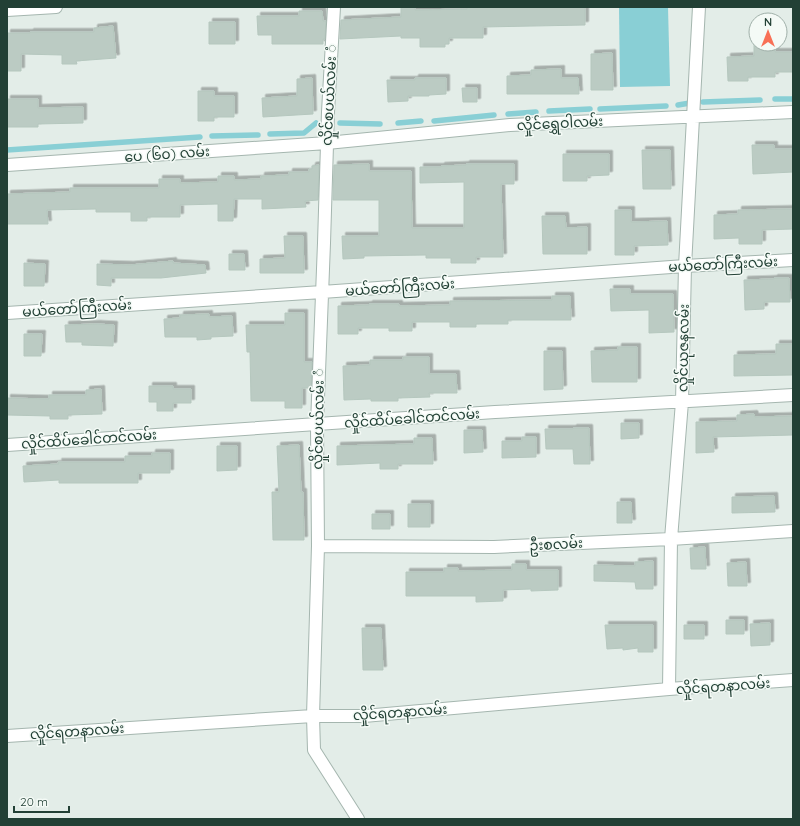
<svg xmlns="http://www.w3.org/2000/svg" width="800" height="826" font-family="Quicksand,'Noto Sans Myanmar',sans-serif">
  <style>
    .water { fill: #89cfd5 }
    .lines { fill: none; stroke-linecap: round; stroke-linejoin: round }
    .stream { stroke: #89cfd5; stroke-width: 5.5 }
    .building { fill: #bbcbc3; stroke: #b5c7be; filter: url(#shadow) }
    .minor-casing { stroke: #a5b6af; stroke-width: 14 }
    .minor { stroke: #fff; stroke-width: 12 }
    .labels { text-anchor: middle; dominant-baseline: central; stroke-width: 3; stroke-linejoin: round; paint-order: stroke }
    .street-label { font-size: 14px; fill: #224035; stroke: #f4faf6 }
  </style>
  <defs>
    <filter id="shadow"><feDropShadow dx="3.5" dy="-3.5" stdDeviation="0" flood-color="#0004"/></filter>
  </defs>
  <rect width="100%" height="100%" fill="#e3ede8"/>
  <path class="water" d="M619,7H668L670,86L620,87Z"/>
  <g class="lines">
    <path class="stream" d="M775,99H793
      M703,102L760,100
      M678,105L690,103
      M600,109L666,106
      M549,111L590,109
      M508,114L536,112
      M434,121L494,115
      M340,123L380,124
      M398,123L421,121
      M270,134L304,133L316,123
      M212,136L258,135
      M7,150L200,137"/>
  </g>
  <path class="building" d="M401,7H415V10L467,9V7H585V25L483,27V38H449V44H445V47H420V38H401V36L340,39L341,20L401,17Z
    M299,11H322L323,21H326L325,39H323V44H272V35H258L257,16H299Z
    M209,22H235V44H209Z
    M113,26L116,58L76,61L77,64H62V55L21,54V71H7V33H30V32H94V28Z
    M754,44H775V52H793V72H775V77H748V81H728L727,57L754,56Z
    M612,53L613,90H591V54Z
    M561,69V78H578L579,94H507V76L531,75V70Z
    M312,78L313,114L263,117L262,98L297,96V79Z
    M415,78H446V94L429,95V96H408V101L388,102L387,80H415Z
    M462,88H477V102H463Z
    M198,91H214V96H234V117H214V121H198Z
    M7,99H38V108L83,107V123L38,124V127H7Z
    M752,145H774V149H793V172L753,174Z
    M642,150H670L671,189H643Z
    M563,154H609V175L587,176V181H563Z
    M369,164V171H411L412,228H464V182L420,183V167H441V166L466,165V164H514V184H501L503,257H476V263H451V258H426V255L364,256V258L343,259L342,236H379V200H333L334,165Z
    M319,165L318,200L305,201L306,207L262,209V199H234L233,221H218V204L180,205V217H147V221H131V212H96V209L47,210L48,224H7V194L70,192V188H159V179H180V183L218,182V176H234V180L261,179V176L289,175V172H309V169H312V166Z
    M793,209V229L762,230V244H739V238L714,239V215L738,214V210Z
    M615,210H631V222L667,221L668,245L634,246V255H615Z
    M542,216H565L566,228L587,227V254H543Z
    M284,236H303L304,273H260V259L285,258Z
    M229,254H244L245,270H229Z
    M173,261V263L205,265L206,273L161,278H111V286L97,285V264L130,265Z
    M24,263L45,264L44,286H24Z
    M774,278H789L790,302H764V309L745,310L744,280L774,279Z
    M610,289H630V294H673L674,332L649,333V310L611,311Z
    M552,296H570L571,320H508V324H476V327H450V322H412V331H389V328H358V334H338V306L369,305V304H399V306L450,305V301L552,300Z
    M285,313H304V362H312L311,388H302V408H285V401H251L250,352H247L246,325H285Z
    M209,314V317L232,316L233,336L211,337V339L197,340V337H165L164,319L180,318V315Z
    M97,324L114,325L113,346L82,345V342H66L65,325Z
    M24,334H42L41,356H24Z
    M776,344H793V375L734,376V355L776,354Z
    M618,347H637V382H592L591,351L618,350Z
    M544,351H562L563,389L544,390Z
    M403,357H429V374H456L457,393H429L430,397L398,398V401H371V399L344,400L343,366L370,365V360H403Z
    M149,386H173V389H191V403H173V411H157V402H149Z
    M101,389L102,414L68,415V419H50V416L7,415V398L49,399V395H86V390Z
    M754,414L755,417L793,416V435L713,437L714,452L696,453V422L737,421V415Z
    M621,423H639V438L621,439Z
    M573,428H589L590,464H574L573,449H546L545,429H573Z
    M464,430H482L483,452L464,453Z
    M522,437H536V457L502,458V441H522Z
    M414,438H432L433,464H398V469H380V463L337,465V446L414,444Z
    M299,445L301,492H303L304,540H273L272,492H279L277,446Z
    M217,446H237V470L217,471Z
    M152,453H170V473H138V483H59V480L24,482L23,466L59,464L58,462H125V456H152Z
    M774,496L775,512L732,513V497Z
    M617,502H631L632,523H617Z
    M408,504H430V527H408Z
    M372,514H390V529H372Z
    M705,547L706,569H691L690,548Z
    M653,561V589H636L635,582L594,581V565L635,566V562Z
    M746,562L747,586H728L727,563Z
    M512,564H526V570H558V590L531,591V589L503,590V601L476,602V596H406V572H444V568H458V571L512,570Z
    M726,620H744V634H726Z
    M770,623V645L751,646L750,624Z
    M605,625H653V652H638V648L623,650V648L607,649Z
    M684,625H704V639H684Z
    M362,628H381L383,670H363Z"/>
  <g class="lines">
    <defs>
      <path id="minor" d="M334,7L328,112L324,243L317,424L318,546L313,716L314,750L358,819
        M7,10L56,7
        M7,165L327,143L510,125L793,112
        M7,313L322,292L685,266L793,260
        M7,445L495,412L793,395
        M318,546L494,547L671,539L793,531
        M669,689L671,539L682,402L685,266L699,7
        M7,736L313,716H364L669,689L793,680"/>
    </defs>
    <use href="#minor" class="minor-casing"/>
    <use href="#minor" class="minor"/>
  </g>
  <g class="labels">
    <g class="street-label">
      <text transform="translate(329 95) rotate(-87)">လှိုင်စပယ်လမ်း ံ</text>
      <text transform="translate(560 123) rotate(-3)">လှိုင်ရွှေဝါလမ်း</text>
      <text transform="translate(167 154) rotate(-4)">ပေ (၆၀) လမ်း</text>
      <text transform="translate(723 264) rotate(-3)">မယ်တော်ကြီးလမ်း</text>
      <text transform="translate(400 287) rotate(-4)">မယ်တော်ကြီးလမ်း</text>
      <text transform="translate(77 308) rotate(-4)">မယ်တော်ကြီးလမ်း</text>
      <text transform="translate(683 348) rotate(-89)">လှိုင်ယုဇနလမ်း</text>
      <text transform="translate(412 418) rotate(-4)">လှိုင်ထိပ်ခေါင်တင်လမ်း</text>
      <text transform="translate(318 419) rotate(-89)">လှိုင်စပယ်လမ်း ံ</text>
      <text transform="translate(89 439) rotate(-4)">လှိုင်ထိပ်ခေါင်တင်လမ်း</text>
      <text transform="translate(556 544) rotate(-3)">ဦးစလမ်း</text>
      <text transform="translate(723 686) rotate(-4)">လှိုင်ရတနာလမ်း</text>
      <text transform="translate(400 712) rotate(-4)">လှိုင်ရတနာလမ်း</text>
      <text transform="translate(77 731) rotate(-4)">လှိုင်ရတနာလမ်း</text>
    </g>
  </g>
  <rect width="800" height="826" fill="none" stroke="#224035" stroke-width="16"/>
  <g transform="translate(768 32)"><circle r="19" fill="#f4faf6" stroke="#a0b0a9"/>
  <path d="M0-3L7 15L0 10L-7 15Z" fill="#f87056"/>
  <text y="-6" font-size="11" font-weight="bold" text-anchor="middle" fill="#224035">N</text>
  </g>
  <path d="M14 806v6h55v-6" fill="none" stroke="#224035" stroke-width="2"/>
  <text x="20" y="806" font-size="12" fill="#224035" stroke="#f4faf6" stroke-width="3" paint-order="stroke">20 m</text>
</svg>
